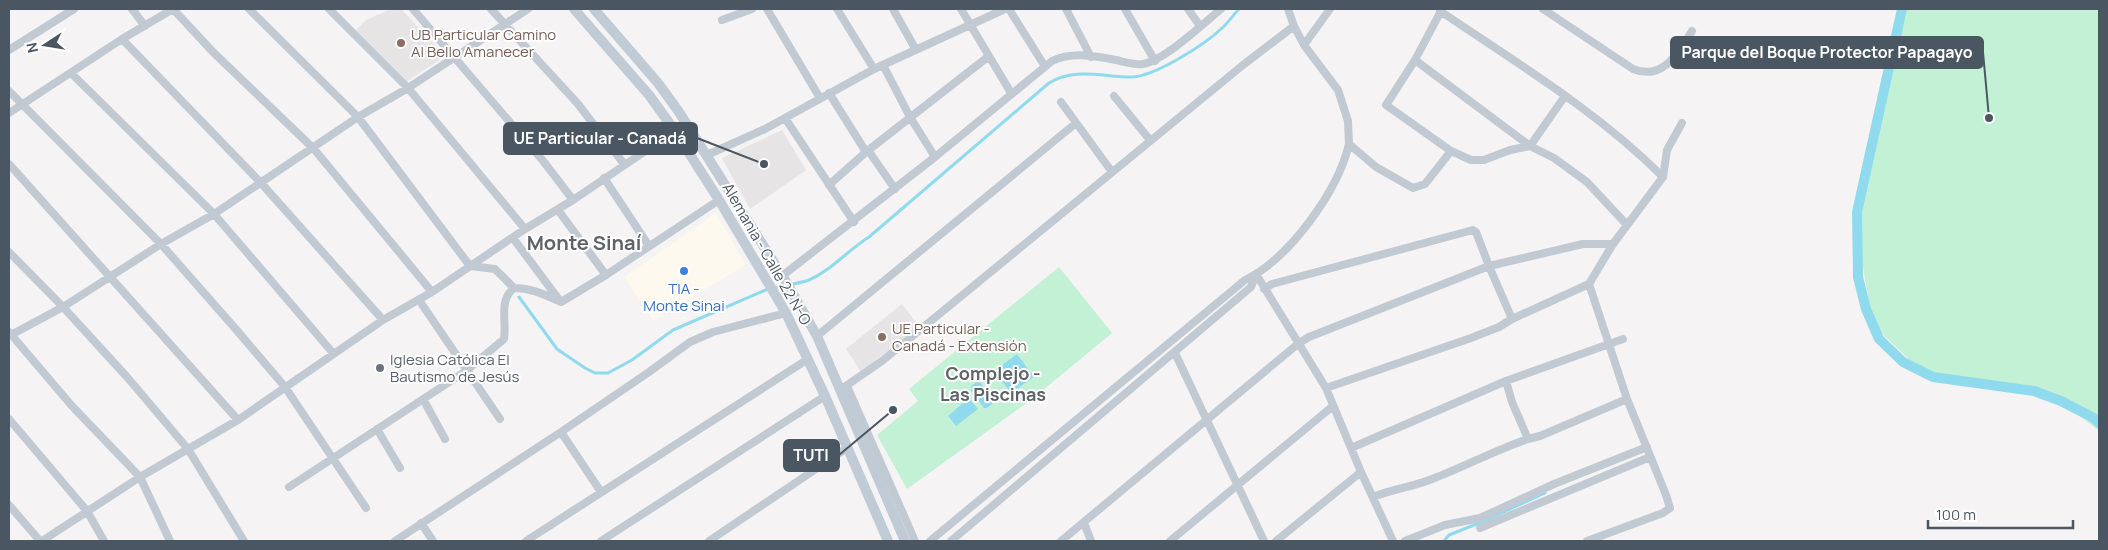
<svg xmlns="http://www.w3.org/2000/svg" width="2108" height="550" font-family="Manrope,sans-serif">
  <style>
    .commercial { fill: #fdf9ef }
    .education { fill: #e6e4e5 }
    .green { fill: #c3f1d5 }
    .water { fill: #90daee }
    .lines { fill: none; stroke-linecap: round; stroke-linejoin: round }
    .stream { stroke: #90daee; stroke-width: 3 }
    .canal { stroke: #90daee; stroke-width: 10 }
    .street { stroke: #c1cad2; stroke-width: 8 }
    .secondary { stroke: #c1cbd6; stroke-width: 10 }
    .education-dot { fill: #8d6e63; stroke: #fff; stroke-width: 2 }
    .shop-dot { fill: #3f7fe0; stroke: #fff; stroke-width: 2 }
    .worship-dot { fill: #6b7280; stroke: #fff; stroke-width: 2 }
    .labels { text-anchor: middle; dominant-baseline: central; stroke-width: 4; stroke-linejoin: round; paint-order: stroke }
    .education-label { font-size: 15px; fill: #785e54; stroke: #fff; text-anchor: start }
    .street-label { font-size: 15px; fill: #4a5661; stroke: #fff }
    .shop-label { font-size: 15px; fill: #366cbe; stroke: #fff }
    .worship-label { font-size: 15px; fill: #5b616d; stroke: #fff; text-anchor: start }
    .quarter-label { font-size: 18px; font-weight: bold; fill: #5f6368; stroke: #fff }
    .district-label { font-size: 20px; font-weight: bold; fill: #5f6368; stroke: #fff }
    .leader { fill: none; stroke: #4a5661; stroke-width: 2 }
    .callout-dot { fill: #4a5661; stroke: #fff; stroke-width: 2 }
    .callout { fill: #4a5661; stroke: #4a5661; stroke-width: 2 }
    .callout-label { font-size: 16px; text-anchor: middle; font-weight: bold; fill: #fff }
  </style>
  <rect width="100%" height="100%" fill="#f5f3f3"/>
  <path class="commercial" d="M716,213L746,265L653,320L624,277Z"/>
  <path class="education" d="M391,9H401L446,56L407,81L356,30L366,20Z
    M782,130L806,170L750,209L722,158Z
    M902,304L919,326L861,372L846,349Z"/>
  <path class="green" d="M1902,9H2099V431L2061,401L1920,370L1873,325L1856,227Z
    M1059,267L1112,333L1031,400L907,489L877,435L918,401L909,389Z"/>
  <path class="water" d="M1017,354L1034,377L1011,393L994,371Z
    M979,381L993,399L992,404L987,408H984L971,391L972,385Z
    M969,398L978,409L956,426L948,416Z"/>
  <g class="lines">
    <path class="stream" d="M774,288C785,285 798,284 809,280C832,270 848,250 869,237L1049,83C1074,67 1103,77 1131,77C1154,77 1204,45 1221,29C1228,23 1233,15 1239,9
      M519,297L557,349L585,368L595,373H608L632,360L673,330L768,289
      M1444,541L1449,535L1484,521L1545,493"/>
    <path class="canal" d="M1902,9L1857,212L1858,277L1866,309L1879,339L1903,362L1933,377L2034,391L2061,401L2094,418L2099,423"/>
    <path class="street" d="M132,9L145,26
      M249,9L358,117L470,266L495,269L514,288
      M329,9L408,88L525,229
      M413,9L544,162L573,200
      M491,9L578,104L624,164
      M767,9L820,98
      M837,9L874,69
      M893,9L916,50
      M961,9L1011,93
      M1009,9L1044,65
      M1066,9L1091,57
      M1125,9L1155,61
      M1188,9L1200,26
      M1288,9L1294,26L1304,45L1338,90L1348,121L1349,144L1376,167L1413,188L1425,184L1451,151
      M1442,9L1415,60L1386,105L1451,151L1471,160H1484L1510,150L1530,146L1565,96
      M1543,9L1633,69C1663,81 1678,53 1692,31
      M1440,11C1517,63 1597,111 1663,177
      M722,20L752,9
      M122,39L262,184L383,320
      M1304,45L1330,9
      M9,50L74,9
      M1415,60L1530,146L1554,158L1587,182L1627,225
      M883,65L910,117L935,157
      M71,73L214,214L333,353
      M9,91L161,244L240,334L285,387L366,508
      M829,93L866,152L989,56
      M1114,96L1150,140
      M1061,102L1112,172
      M9,113L122,39L173,9L213,52L314,149L432,292
      M785,118L854,222
      M868,150L895,189
      M707,155L765,129L874,69L1005,9
      M9,164L238,420
      M604,178L649,246
      M829,185L866,152
      M558,210L606,275
      M513,238L560,301
      M9,252L63,307L127,377L188,449L244,541
      M1256,274L1326,388L1361,472L1393,541
      M782,276L935,157L1052,61C1072,51 1095,56 1116,60C1125,62 1134,65 1143,64C1165,60 1203,24 1221,9
      M1264,289L1272,284L1473,230L1476,232L1489,266L1512,319
      M419,300L500,419
      M9,332L72,406L140,477L170,541
      M9,336L63,307L161,244L214,214L358,117L408,88L528,9
      M817,336L1076,123
      M1175,353L1264,541
      M1506,381L1512,402L1528,439L1540,436L1627,399
      M847,386L915,541
      M1326,388L1471,338L1499,327L1512,319L1589,284L1613,244L1663,177L1667,150L1682,123
      M840,390L882,361L1243,65L1294,26
      M423,399L445,439
      M9,419L87,511L104,541
      M377,429L400,468
      M561,432L601,492
      M1351,448L1506,381L1623,339
      M289,487L466,371L504,339C507,321 498,301 514,288C532,288 545,295 561,302L606,275L719,200
      M1373,497C1392,489 1413,487 1432,479C1464,467 1495,450 1528,439
      M9,505L40,541
      M421,523L433,541
      M1084,523L1091,541
      M1480,528L1650,457
      M42,541L140,477L238,420L383,320L432,292L525,229L573,200L675,131
      M395,541L561,432L649,372L690,342L713,332L786,313
      M526,541L808,359
      M601,541L825,396
      M709,541L847,448
      M930,541L1245,280C1289,259 1338,191 1349,144
      M951,541L1251,287L1256,274
      M1061,541L1299,343L1309,337L1489,266L1583,244H1613
      M1170,541L1333,406
      M1276,541L1361,472
      M1405,541L1445,525L1480,518L1554,484L1647,447
      M1587,541L1663,513L1670,508L1666,495L1627,399L1589,284"/>
    <path class="secondary" d="M574,9L649,95L675,131L719,200L786,313L825,396L888,541
      M594,9L658,83L679,112L785,280L817,336L905,541"/>
  </g>
  <g class="education-dot">
    <circle cx="401" cy="43" r="5"/>
    <circle cx="882" cy="337" r="5"/>
  </g>
  <circle class="shop-dot" cx="684" cy="271" r="5"/>
  <circle class="worship-dot" cx="380" cy="368" r="5"/>
  <g class="labels">
    <g class="education-label">
      <text x="411" y="34">UB Particular Camino<tspan x="411" dy="17">Al Bello Amanecer</tspan></text>
      <text x="892" y="328">UE Particular -<tspan x="892" dy="17">Canadá - Extensión</tspan></text>
    </g>
    <g class="street-label">
      <text transform="translate(767 254) rotate(60)">Alemania - Calle 22 N-O</text>
    </g>
    <g class="shop-label">
      <text x="684" y="288">TIA -<tspan x="684" dy="17">Monte Sinai</tspan></text>
    </g>
    <g class="worship-label">
      <text x="390" y="359">Iglesia Católica El<tspan x="390" dy="17">Bautismo de Jesús</tspan></text>
    </g>
    <g class="quarter-label">
      <text x="993" y="373">Complejo -<tspan x="993" dy="21">Las Piscinas</tspan></text>
    </g>
    <g class="district-label">
      <text x="584" y="242">Monte Sinaí</text>
    </g>
  </g>
  <path class="leader" d="M1989 118L1983 52M764 164L697 138M893 410L839 455"/>
  <g class="callout-dot">
    <circle cx="1989" cy="118" r="5"/>
    <circle cx="764" cy="164" r="5"/>
    <circle cx="893" cy="410" r="5"/>
  </g>
  <g class="callout">
    <rect x="1671" y="37" width="312" height="31" rx="5"/>
    <rect x="504" y="123" width="193" height="31" rx="5"/>
    <rect x="784" y="440" width="55" height="31" rx="5"/>
  </g>
  <g class="callout-label">
    <text x="1827" y="58">Parque del Boque Protector Papagayo</text>
    <text x="600" y="144">UE Particular - Canadá</text>
    <text x="811" y="461">TUTI</text>
  </g>
  <rect width="2108" height="550" fill="none" stroke="#4a5661" stroke-width="20"/>
  <g transform="translate(45 45) rotate(258)" stroke="#ffffff" stroke-width="4" paint-order="stroke">
  <path d="M0-4L9 19L0 12L-9 19Z" fill="#4a5661"/>
  <text y="-8" font-size="14" font-weight="bold" text-anchor="middle" fill="#4a5661">N</text>
  </g>
  <path d="M1928 520v8h145v-8" fill="none" stroke="#4a5661" stroke-width="2.5"/>
  <text x="1936" y="520" font-size="15" fill="#4a5661" stroke="#ffffff" stroke-width="4" paint-order="stroke">100 m</text>
</svg>
